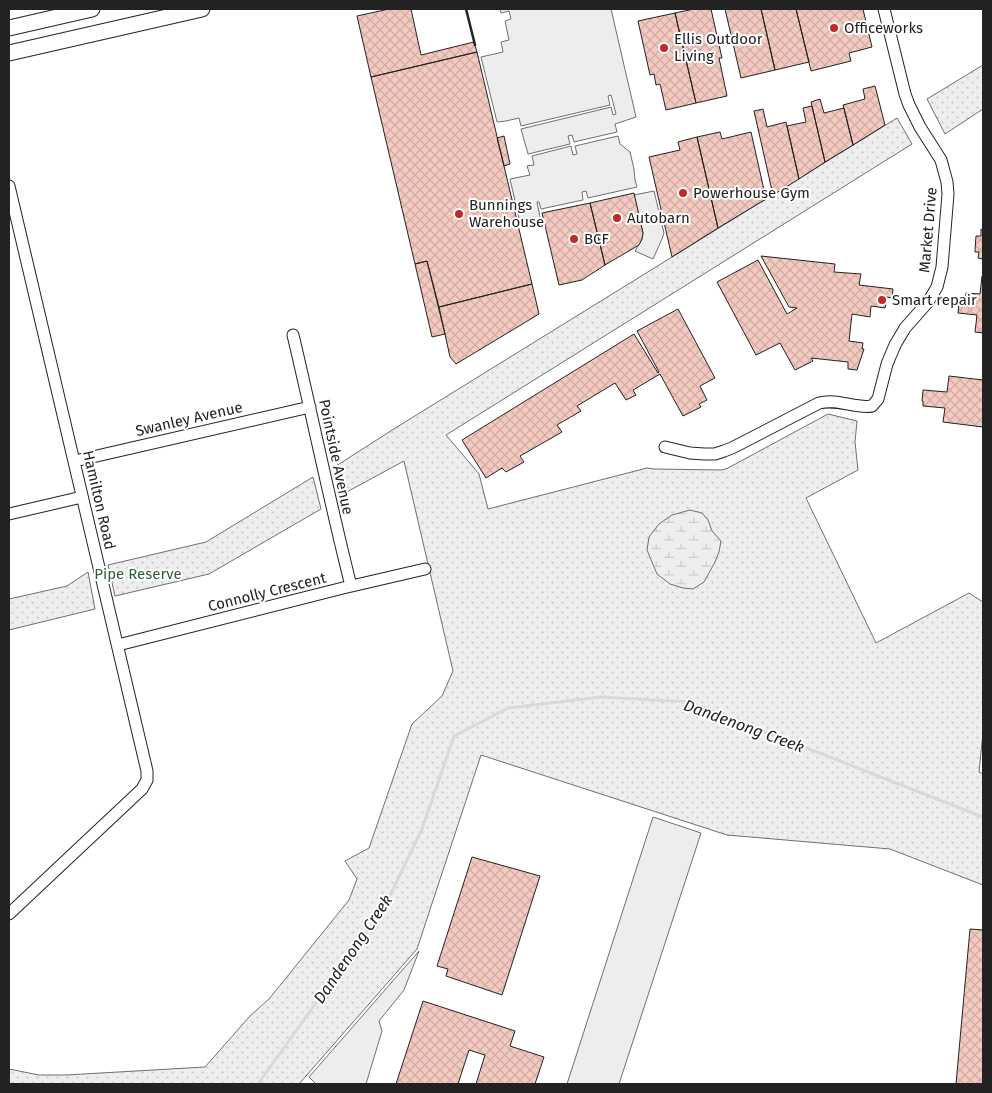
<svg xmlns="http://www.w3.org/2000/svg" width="992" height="1093" font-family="'Fira Sans',sans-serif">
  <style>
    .green { fill: url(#green-dots); stroke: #6f6f6f }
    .wetland { fill: url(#wetland-marsh); stroke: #6f6f6f }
    .parking { fill: #ededed; stroke: #6f6f6f }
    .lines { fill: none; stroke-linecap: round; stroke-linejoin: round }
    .stream { stroke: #d9d9d9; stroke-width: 3 }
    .building { fill: url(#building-cross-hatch); stroke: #222 }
    .minor-casing { stroke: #222; stroke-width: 13 }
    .major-casing { stroke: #222; stroke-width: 17 }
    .minor { stroke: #fff; stroke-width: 11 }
    .major { stroke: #fff; stroke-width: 15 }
    .wall { stroke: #222; stroke-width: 2.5 }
    .poi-dot { fill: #c62828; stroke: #fff; stroke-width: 2 }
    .labels { text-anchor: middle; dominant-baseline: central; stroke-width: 4; stroke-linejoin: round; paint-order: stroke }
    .poi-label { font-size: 15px; fill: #222; stroke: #fff; text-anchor: start }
    .street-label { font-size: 15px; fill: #222; stroke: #fff }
    .park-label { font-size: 15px; fill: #2f5e38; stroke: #fff }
    .water-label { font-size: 16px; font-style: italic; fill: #222; stroke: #fff }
  </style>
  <defs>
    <pattern id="green-dots" width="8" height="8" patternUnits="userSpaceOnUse" patternTransform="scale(1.25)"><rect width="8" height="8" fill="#eee"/><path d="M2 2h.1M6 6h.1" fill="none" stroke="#ccc" stroke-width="1.8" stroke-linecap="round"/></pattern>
    <pattern id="wetland-marsh" width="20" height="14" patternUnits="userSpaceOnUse" patternTransform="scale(1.25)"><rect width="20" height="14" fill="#eee"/><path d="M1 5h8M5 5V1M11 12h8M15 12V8" fill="none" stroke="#ccc"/></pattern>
    <pattern id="building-cross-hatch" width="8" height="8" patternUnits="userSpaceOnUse" patternTransform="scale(1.25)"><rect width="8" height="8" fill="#f3c9c0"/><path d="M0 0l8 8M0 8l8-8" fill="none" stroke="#d0aca5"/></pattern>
  </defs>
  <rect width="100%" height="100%" fill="#fff"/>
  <path class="green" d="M983,65V109L945,134L927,99Z
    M897,118L912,144L446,435L479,474L488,509L647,468L654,469L722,470L728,468L828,414L857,421L855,442L858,470L806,498L876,643L969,593L983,602V733L979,772L983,774V885L890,849L727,835L481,755L417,949L299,1084H9V1069L39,1075H66L205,1067L250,1016L269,999L349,900L357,879L345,861L369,848L412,724L442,696L453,671L404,461L343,494L336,466L397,427Z
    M313,477L321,509L209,574L115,596L108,565L206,542Z
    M88,572L95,609L9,630V599L67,586Z"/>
  <path class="wetland" d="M690,510L702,513L708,520L712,531L721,541L719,552L715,562L704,582L693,589L683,588L670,584L657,574L647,550L649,537L659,524L672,515Z"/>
  <path class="parking" d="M500,9H611L636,117L615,124L617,132L574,142L572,135L568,136L570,144L528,154L521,129L611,107L613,115L616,114L611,95L608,96L610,105L521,126L519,118L506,121L497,122L481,57L503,52L501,42L509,40L505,21L511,19L509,11L501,13Z
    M618,136L620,144L630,152L634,169L635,180L637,187L588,198L586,191L582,192L583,200L541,209L539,202H537L541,222L521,227L510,179L530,175L527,166L534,165L532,156L571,146L573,155L577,154L575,146Z
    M654,191L664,233L662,239L653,259L635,251L642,239L643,233L634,195Z
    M653,817L701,833L619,1084H567Z
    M419,951L404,990L379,1021L382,1031L366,1084H316L309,1077Z"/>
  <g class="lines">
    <path class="stream" d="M258,1084L384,908L422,829L454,736L508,708L601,697L689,702L983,817"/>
  </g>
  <path class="building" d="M389,9H411L421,55L474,42L477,52L371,77L357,16Z
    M694,9H711L722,58H719L727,96L696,103L675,13Z
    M725,9H761L775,70L741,78Z
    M761,9H796L809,62L775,70Z
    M796,9H863L872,47L849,53L851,61L811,71Z
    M675,13L696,103L666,110L660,84L656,85L654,74L650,75L638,21Z
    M477,52L532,284L439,307L427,261L415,264L371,77Z
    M875,86L885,125L853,145L843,105L865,99L863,89Z
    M820,99L824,113L844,108L853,145L825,162L811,102Z
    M812,106L825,162L799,179L787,126L806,122L803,108Z
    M763,109L767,127L786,122L799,179L773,195L754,111Z
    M720,132L722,139L751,132L766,199L718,228L697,137Z
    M504,136L510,164L504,166L497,138Z
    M697,137L718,228L672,257L649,157L680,150L678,142Z
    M634,193L643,233L642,239L639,245L605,265L590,203Z
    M590,203L605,265L582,280L559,285L542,213Z
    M981,229L983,230V259L978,258L979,252H975V250L976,236H981Z
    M761,256L835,264L834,272L861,274L859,285L893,289L892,298L887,297L885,308L871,306L870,317L852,314L849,341L863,343L862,349H864L857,370L848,369V362L811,358L813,361L795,370L780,343L756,355L717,282L758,260L787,314L797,308L789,307Z
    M427,261L445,334L432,337L415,264Z
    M982,276H983V333L975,332L977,315L958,313L959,303L961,304V300L965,301L966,293L980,294Z
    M532,284L539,314L456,364L450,357L439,307Z
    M678,309L715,378L700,386L707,400L699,404L701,407L683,416L660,374L633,390L636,395L626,400L615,383L577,406L581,411L557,425L562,432L520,456L524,462L506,472L502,468L486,478L462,440L634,334L658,373L659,372L637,331Z
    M949,376L983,380V427L943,422L945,408L923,406V401H922L923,390L947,392Z
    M472,857L540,876L502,995L446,976L448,969L437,966Z
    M970,929L983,930V1084H956Z
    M423,1001L515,1031L510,1046L544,1057L535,1084H476L485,1055L469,1050L458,1084H396Z"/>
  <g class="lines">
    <defs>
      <path id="minor" d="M9,186L147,771V780L142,789L9,914
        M293,335C313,419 330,503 351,586
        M665,447L690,453L704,454H715L724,451L732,448L819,403C838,398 855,409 872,406L878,399L887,364L895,345L905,328L928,302L937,287L942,267L948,194L947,182L941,160L920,127L909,105L905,94L884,9
        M75,461L310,407
        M9,514L82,497
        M118,645L343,588L425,569"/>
      <path id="major" d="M9,28L92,9
        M9,53L202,9"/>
    </defs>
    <use href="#minor" class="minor-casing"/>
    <use href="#major" class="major-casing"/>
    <use href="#minor" class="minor"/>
    <use href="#major" class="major"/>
    <path class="wall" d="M466,9L475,45"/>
  </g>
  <g class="poi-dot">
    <circle cx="834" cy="28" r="5"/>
    <circle cx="664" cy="48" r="5"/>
    <circle cx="683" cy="193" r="5"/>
    <circle cx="459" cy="214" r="5"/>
    <circle cx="617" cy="218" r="5"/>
    <circle cx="574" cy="239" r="5"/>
    <circle cx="882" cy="300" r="5"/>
  </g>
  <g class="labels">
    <g class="poi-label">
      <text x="844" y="28">Officeworks</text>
      <text x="674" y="39">Ellis Outdoor<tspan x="674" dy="17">Living</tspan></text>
      <text x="693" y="193">Powerhouse Gym</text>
      <text x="469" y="205">Bunnings<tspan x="469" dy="17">Warehouse</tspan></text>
      <text x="627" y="218">Autobarn</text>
      <text x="584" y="239">BCF</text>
      <text x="892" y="300">Smart repair</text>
    </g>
    <g class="street-label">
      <text transform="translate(928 230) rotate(-85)">Market Drive</text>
      <text transform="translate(189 419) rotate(-13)">Swanley Avenue</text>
      <text transform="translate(336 457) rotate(78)">Pointside Avenue</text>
      <text transform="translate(99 500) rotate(77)">Hamilton Road</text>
      <text transform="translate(267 592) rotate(-14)">Connolly Crescent</text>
    </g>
    <g class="park-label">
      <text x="138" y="574">Pipe Reserve</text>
    </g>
    <g class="water-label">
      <text transform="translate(744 726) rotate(20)">Dandenong Creek</text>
      <text transform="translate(353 949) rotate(-56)">Dandenong Creek</text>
    </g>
  </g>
  <rect width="992" height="1093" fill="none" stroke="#222222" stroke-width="20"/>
</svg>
